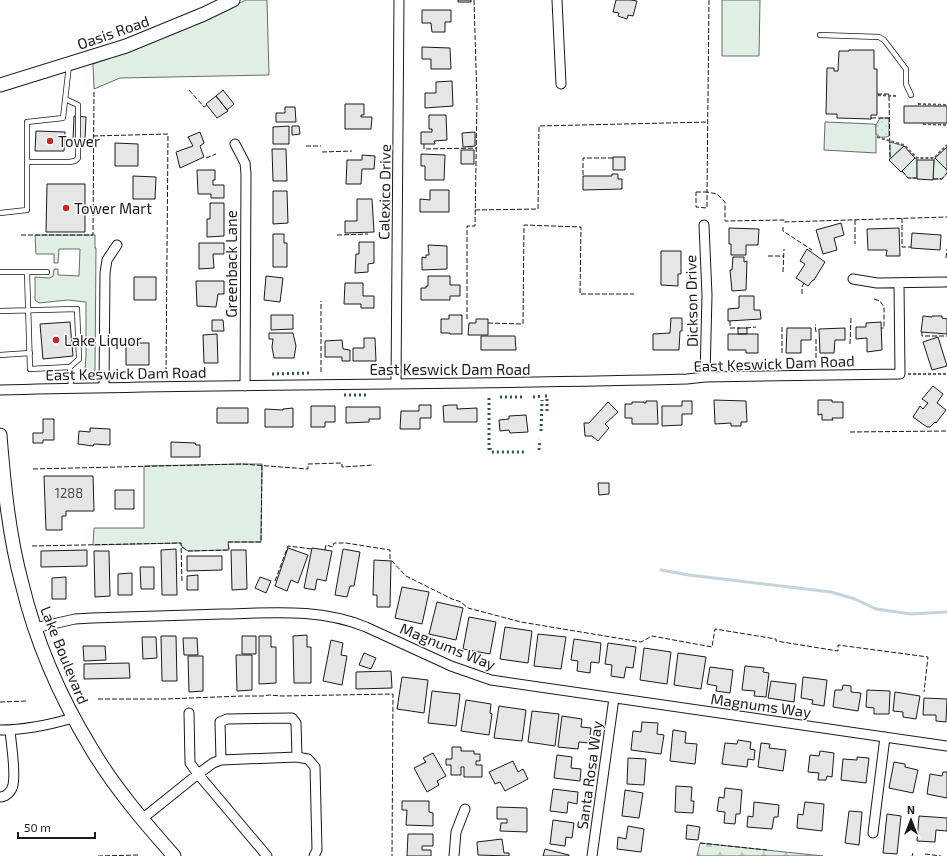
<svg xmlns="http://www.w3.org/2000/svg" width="947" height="856" font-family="'Exo 2',sans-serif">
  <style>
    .grass { fill: #e0efe3; stroke: #6a6a6a }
    .forest { fill: url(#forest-firs); stroke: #6a6a6a }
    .park { fill: url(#park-dots); stroke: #6a6a6a }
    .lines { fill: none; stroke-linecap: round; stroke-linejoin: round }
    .stream { stroke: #c6d2dc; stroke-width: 3 }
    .building { fill: #e6e6e6; stroke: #1a1a1a }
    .service-casing { stroke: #1a1a1a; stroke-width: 6 }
    .minor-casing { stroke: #1a1a1a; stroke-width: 11 }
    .secondary-casing { stroke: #1a1a1a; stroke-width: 15 }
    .path { stroke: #5f5f5f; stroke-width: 2; stroke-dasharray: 3 2; stroke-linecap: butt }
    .service { stroke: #fff; stroke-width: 4.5 }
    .minor { stroke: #fff; stroke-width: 9 }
    .secondary { stroke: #fff; stroke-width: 13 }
    .hedge { stroke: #2b5a34; stroke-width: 3; stroke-dasharray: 2 3; stroke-linecap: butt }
    .fence { stroke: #1a1a1a; stroke-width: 1; stroke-dasharray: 5 2; stroke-linecap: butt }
    .poi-dot { fill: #c62828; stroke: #fff; stroke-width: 1.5 }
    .labels { text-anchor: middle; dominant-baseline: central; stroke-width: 3; stroke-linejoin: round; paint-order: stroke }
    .number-label { font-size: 13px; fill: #4d4d4d }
    .street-label { font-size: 15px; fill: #1a1a1a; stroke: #fff }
    .poi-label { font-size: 15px; fill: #1a1a1a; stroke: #fff; text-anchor: start }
  </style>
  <defs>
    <pattern id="forest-firs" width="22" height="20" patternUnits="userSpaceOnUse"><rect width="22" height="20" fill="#e0efe3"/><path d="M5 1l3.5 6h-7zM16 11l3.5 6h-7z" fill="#c0ccc2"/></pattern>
    <pattern id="park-dots" width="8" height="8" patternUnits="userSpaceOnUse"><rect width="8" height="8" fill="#e0efe3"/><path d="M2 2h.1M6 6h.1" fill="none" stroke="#c0ccc2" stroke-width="1.8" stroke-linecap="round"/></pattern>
  </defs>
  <rect width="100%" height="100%" fill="#fff"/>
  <path class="grass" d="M246,0H267L269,75L120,78L94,89L93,64L146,45L198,23Z
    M722,0H760L759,56H722Z
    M825,122L873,124L876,125V153L824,150Z
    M890,142L904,146L890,159Z
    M915,158L917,160V178H908L902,171Z
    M935,158L947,170V173L942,179H933L934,160Z
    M35,235H95V248H96L95,370C92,377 89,380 82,380L81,375L85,369L86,355V302L68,300L39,303L35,300V277L50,278L53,276L54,269H58V275L79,276L80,249H59L58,263H54V254H36Z
    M242,464H262L261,542H228L229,550L188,551L182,547L181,543L93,545L94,528H144V466Z"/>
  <path class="forest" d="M700,843L823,856H697Z"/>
  <path class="park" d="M880,118H889V136C884,138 880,138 876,134V125Z"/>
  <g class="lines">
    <path class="stream" d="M661,570L689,575L831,592L855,599L876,609L911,614L947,612"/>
  </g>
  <path class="building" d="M458,0H471V2H458Z
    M616,0H631L637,1L633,16L628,15L627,19L618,16L619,13L613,12Z
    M422,10H451V22H445V32H432L431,23H422Z
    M422,47L450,48L451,69H431V59H422Z
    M849,50H874V69H877V115H871V119L837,118V114H826L827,68H834V71H838L839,51H849Z
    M452,81L453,106L425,108V93H436V82Z
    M223,90L234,104L227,110L216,96Z
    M216,96L228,111L217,118L206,104Z
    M345,104H364V115H361V117H372L371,129H345Z
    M904,106H947V123H904Z
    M285,107H295L296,122H276V113H285Z
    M429,115H446L447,140L434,141L435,144H421V132H432V129H429Z
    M74,116L86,117L85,140H73Z
    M289,126V144H273V127Z
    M292,126H299L300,134L292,135Z
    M36,131L65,132L64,151H35Z
    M200,132L204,143L200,146L204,157L180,168L176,152L193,146L188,137Z
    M475,132V146L463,147L462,133Z
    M115,143L138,144V166H115Z
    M904,146L915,158L901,172L889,160Z
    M947,147V170L935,158Z
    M272,149H286L287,181H273Z
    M461,150H474V164H461Z
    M421,154L445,155L444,180H425V166H421Z
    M362,155L375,156L374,169H362L361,184H346L347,160H362Z
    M613,157H625V170H613Z
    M917,160H934L933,180L917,179Z
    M197,170H215V180H213V185H224V198H211V194H198Z
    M612,174H618V179H622V189L583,190V176H612Z
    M133,176L156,177L155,199H133Z
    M47,184H85V232H46Z
    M430,190H449V212H420V199L430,200Z
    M273,191H287L288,223L273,224Z
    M357,199H372L374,232L345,233V221H357Z
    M210,203H224V236L207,237V219H210Z
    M841,223L844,235L834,238L837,250L823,254L816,230Z
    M729,228L759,229L758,245H746V255H731V244H729Z
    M899,228L900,256H886L887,250H868L867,229Z
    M912,233L941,235L940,250L911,248Z
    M273,234H284V243H287V267H273Z
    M359,242H374V263L368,264V272L355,273L356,254H359Z
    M199,243H224V254H213L214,268L199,269Z
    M428,245L447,246V269L422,270V257L426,258V255H429Z
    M807,249L825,262L814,280H813L808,286L796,278L805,264L800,261Z
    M661,251H681V274H678V286L661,285Z
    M733,257H744V262L747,261L746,290L732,291L730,270H732Z
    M266,276L283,278L280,302L264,300Z
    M428,276H450V285H460V296H450V300H421V288H426V286H428Z
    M134,277H156V300H134Z
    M196,281H224V294H218L216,307L197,306Z
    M345,283H363V296H374V308H361V304H344Z
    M739,296H754V310H760L761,319L728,321V309L739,308Z
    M271,315H293V329L271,330Z
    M449,315H462V334H450V333H441V319H449Z
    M923,316L932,317V316H942V318L947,319V334L921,332Z
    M671,318H682V331H680L679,350H653V334L670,333Z
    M476,319H488V335H468L469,323H476Z
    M212,320H223L224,331H212Z
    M70,322L73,356L43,359L40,324Z
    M881,322L882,350L867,352V338L856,339V327H866V323Z
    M738,328H747V334H738Z
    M787,328H811V340H801V353H786Z
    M845,328V340H835L834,353H820L819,329Z
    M269,333H293L296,346L294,358H274L272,347L273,339H269Z
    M217,334L218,363H204L203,335Z
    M728,334H758V353H746V350H728Z
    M481,336H515L516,350H481Z
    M938,337L947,366L932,370L923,342Z
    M364,338H375L376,361H353V348H364Z
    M342,340L343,349L350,350V361H342V357H325V341Z
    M126,343H149V365H126Z
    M933,386L943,394L937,403L946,410L936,423L935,422L930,427H927L913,417L920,406L923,409L928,403L922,399Z
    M714,400L746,401L747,422H741V426H731V423L715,424Z
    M818,400H832V402H843V418H832L833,420H822V414L818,415Z
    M646,401H657L658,424H632V418H625V404H632V402H644V403H646Z
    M682,401H692V414H682V425L662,426V406H682Z
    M608,402L618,412L605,424L609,428L598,441L592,436H585L584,423H589Z
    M419,405H431V418H420V429H400L401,411H419Z
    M449,405H457V409L477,408V422H444L443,406Z
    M311,406H335V422H325V427H311Z
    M346,407H380V419H369V422L346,423Z
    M217,408H248V423H217Z
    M293,408V427H265V409L283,410V409Z
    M526,415L528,432L510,433L509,430L500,431L499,420L509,419V416Z
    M43,419H54V440H43V443H33V433H43Z
    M90,428L110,429V445L94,444L93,446L78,444L79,431L90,432Z
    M171,442L195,443L196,445H200V457H171Z
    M44,476H93L94,511H66V516H62V530H46Z
    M598,483H609V494L599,495Z
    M115,490H134V509H115Z
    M288,548L308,555L298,583L291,580L287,591L275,586Z
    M312,548L332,551L326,581L317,579L315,590L304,588Z
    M176,549L177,595H162L161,550Z
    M343,549L360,552L354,586H350L347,597L335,595Z
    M87,550V566L41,567V551Z
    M231,550H246L247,589L232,590Z
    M94,551H109L110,596L95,597Z
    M187,556H222V570L187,571Z
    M374,560L391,561L390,607H377V595H373Z
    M140,567H154V589H141Z
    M132,573V595H118V574Z
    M198,575V590H187V576Z
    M66,577V599H52V578Z
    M260,577L271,581L266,593L255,588Z
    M402,587L429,592L422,624L395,618Z
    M437,602L463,608L456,640L429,634Z
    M469,617L496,622L490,654L463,649Z
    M505,627L532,631L528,663L500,659Z
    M538,634L566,637L561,669L534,666Z
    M307,635V647H311V683H294L293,636Z
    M161,636H176L177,681H162Z
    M242,636H256V654H242Z
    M259,636H271V647H276V683L259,684Z
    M142,637H156L157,658L143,659Z
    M183,638H197L198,655H184Z
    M574,639L601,643L599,663L591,662L590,673L577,671L578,661L571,660Z
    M331,640L343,643L341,655L347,656L342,685L323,681Z
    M608,643L636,647L633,668L626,667L624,678L611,676L612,665L605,664Z
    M83,646H105L106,660L84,661Z
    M644,648L671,652L667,684L640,680Z
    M364,653L376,658L371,669L359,665Z
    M678,653L706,657L701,689L674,685Z
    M236,655H252V690L237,691Z
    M188,656H203V691L189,692Z
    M129,663L130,678L84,679V664Z
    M745,666L764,668L763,672L769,673L766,697L754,696L755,691L742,690Z
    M710,667L733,670L730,693L716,691L717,686L707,684Z
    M391,671L392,688L356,689V672Z
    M402,677L428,680L424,713L397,709Z
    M803,677L827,680L824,706L812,704L813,700L801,698Z
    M771,681L796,684L794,702L768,698Z
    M843,685L851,686V692L861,693L858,711L833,707L835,690H842Z
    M867,690L890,691L889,714H874V708L866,707Z
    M432,691L460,694L456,726L428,723Z
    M895,692L920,696L916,719L903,717V712L893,711Z
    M924,698L947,699L946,722L936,721V715H923Z
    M466,700L491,704L490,713L492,714L489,735L461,731Z
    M499,706L526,710L522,741L494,738Z
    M532,711L559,714L555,746L528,742Z
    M562,716L582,719L581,727L591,728L589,743L579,742L578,749L558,747Z
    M642,722L658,723L657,734L664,735L661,754L631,750L633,731L641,732Z
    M673,730L686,732L685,743L697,744L695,764L670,761Z
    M738,740L751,742L750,749L755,750L754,760L748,759L747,767L722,764L725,743L737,744Z
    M761,743L770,744L769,748L786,750L783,771L758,767Z
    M452,747H461V751H474V754H480V761H476V765H482V777H464V767H461V775H451V765H446V759H452Z
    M820,751L834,753L832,777L827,776L826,780H818L819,773L808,772L810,755L819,756Z
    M433,753L446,776L437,781L439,785L427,792L414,768L426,762L423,758Z
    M557,755L572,757L571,768L581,769L580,781L554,778Z
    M857,757L869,758L866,783L841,780L843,759L857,760Z
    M628,758L646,759L644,785L627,784Z
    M513,761L518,772L523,769L528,779L505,791L500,782L495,784L489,772Z
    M894,762L905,764V767L918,770L913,793L889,788Z
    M943,772H947V798L927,794L930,774L942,776Z
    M676,786L692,787L691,801H694L693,813L675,812Z
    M725,788L742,790L740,814H736L735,824L724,823L725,812L717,811L719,797L724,798Z
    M553,789L578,792L577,804L568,802L567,813L550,811Z
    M625,790L643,793L639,818L622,816Z
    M402,801H429V812L433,813V826L406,825L407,810H402Z
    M754,802L779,805L778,817H774L772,829L747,827L748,816L753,817Z
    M805,802L824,804L822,831L797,828L798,814L803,815Z
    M497,807L527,808V832L500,831L501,823H507V819H497Z
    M849,811L862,812L859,845L845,843Z
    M887,814L901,816L897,854L883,853Z
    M919,816L947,818V831L936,830L935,842L917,841Z
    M553,820L574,823L572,838L566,837L565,846L550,844Z
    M687,825L700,827L698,840L686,839Z
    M628,826L644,829L641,852L617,849L618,837L626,839Z
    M408,834H433V846H422V850H431V856H407Z
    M502,839L504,853H509V856L478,855L477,842Z
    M545,849L569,855V856H543Z"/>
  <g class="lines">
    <defs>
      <path id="service" d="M820,35L879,37L884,40L906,69V84L911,95
        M27,162H69L75,161L78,158V105L65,99
        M0,213L27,210V122L63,118L69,65
        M0,272H27
        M0,311L77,309L79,359L70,367L30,369L27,272H47
        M0,355L30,353
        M70,367L71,388"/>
      <path id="minor" d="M557,0L561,84
        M235,144L245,163L246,174L245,386
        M704,225L707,295L705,377
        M853,279L877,283L945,282
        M396,384L399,0
        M104,387L105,273L107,260L117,245
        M0,390C229,384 458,385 687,379L705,377L900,374L899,283
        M35,628L75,619L92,618C135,617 179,615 222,614C272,613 319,608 366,627L451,666L491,680L947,746
        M189,713L190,763L198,774L213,763L221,760L297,757L308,759L315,767L317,850L314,856
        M0,730C25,730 49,725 73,718
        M221,760L220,722L227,719L292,718L296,723L297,757
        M0,797C6,797 12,791 13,785C16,771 11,744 10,730
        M142,819L198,774L267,856
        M873,833L885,737
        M454,856L456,832L465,809
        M592,856L614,698"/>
      <path id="secondary" d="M0,85L126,46L204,14L233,0
        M0,435C4,485 9,536 22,584C36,642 60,697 91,748C114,787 144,822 174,856"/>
    </defs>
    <use href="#service" class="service-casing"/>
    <use href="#minor" class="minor-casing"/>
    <use href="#secondary" class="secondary-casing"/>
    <path class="path" d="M878,95L898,96
      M918,104L947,105
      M923,124L947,125
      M877,137L904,145L917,158H934L947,145
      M908,374H947"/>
    <use href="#service" class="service"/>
    <use href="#minor" class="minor"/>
    <use href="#secondary" class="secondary"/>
    <path class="hedge" d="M272,374L311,373
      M344,395H367
      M545,396H547V411
      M500,397H522
      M533,397L542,396
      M541,431L542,400
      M490,448L491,452H526
      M489,450V397
      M539,450L540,440"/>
    <path class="fence" d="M709,0L707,192L717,194L725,202V221L784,220V222L947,217
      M189,90L204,107L207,105
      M877,94H889L890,159
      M871,118H889
      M93,136L168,134L166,374
      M424,144V149L477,148
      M306,146H321
      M322,152L352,151
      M206,158L216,154
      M902,171L908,178H917
      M583,175V158H613
      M933,179H942L947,173
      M696,192H707V208L696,207Z
      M475,210L538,209L539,126L708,122
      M902,218V247H911
      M855,220V244
      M783,227V231L812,250
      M21,235H93L94,91
      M337,235L368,234
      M768,256H784
      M946,258L947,249
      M783,272L784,249
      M802,294V287L804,283
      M874,299L880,301L884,307V328H881
      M467,319V226H475L477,100L474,0
      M730,321V328H740
      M488,323L523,324L524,225L581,227L580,294H634
      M746,328L756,327
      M816,332L815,325H816
      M922,332V336H947
      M816,339V358
      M850,344L851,318
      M782,353V326
      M321,372V301
      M850,432L947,431
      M33,469L242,464L308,469V464L342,463V467L374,465
      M32,546L181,543L182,583
      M182,547L188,551L229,550L228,542H261L262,464
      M325,550L326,545L333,547L334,543H346L390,550V559L406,576L452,599L461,602L468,608L521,622L641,642L652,636L712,647L715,629L776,639V641L838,651V645L928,657L924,692
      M275,581L288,546L312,549
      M98,699H166L242,696H263L269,695L282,696L393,694L392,856
      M0,702L28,701
      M700,843L767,850
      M925,854L941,856
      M98,856L138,855
      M912,856L913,853"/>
  </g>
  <g class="poi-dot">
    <circle cx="50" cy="141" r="4"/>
    <circle cx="66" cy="208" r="4"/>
    <circle cx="56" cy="340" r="4"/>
  </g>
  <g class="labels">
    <g class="number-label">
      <text x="69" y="493">1288</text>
    </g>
    <g class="street-label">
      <text transform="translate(113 32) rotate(-19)">Oasis Road</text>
      <text transform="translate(384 192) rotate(-89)">Calexico Drive</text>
      <text transform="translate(231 264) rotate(-90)">Greenback Lane</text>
      <text transform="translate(691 301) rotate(-91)">Dickson Drive</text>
      <text transform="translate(774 363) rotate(-2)">East Keswick Dam Road</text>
      <text x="450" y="369">East Keswick Dam Road</text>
      <text transform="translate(126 373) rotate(-1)">East Keswick Dam Road</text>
      <text transform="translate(448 646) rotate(22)">Magnums Way</text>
      <text transform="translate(65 655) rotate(68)">Lake Boulevard</text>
      <text transform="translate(761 705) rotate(8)">Magnums Way</text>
      <text transform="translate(589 775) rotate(-82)">Santa Rosa Way</text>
    </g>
    <g class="poi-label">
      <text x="58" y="141">Tower</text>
      <text x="74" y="208">Tower Mart</text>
      <text x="64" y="340">Lake Liquor</text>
    </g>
  </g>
  <g transform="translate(911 820)" stroke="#ffffff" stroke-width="3" paint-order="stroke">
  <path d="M0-3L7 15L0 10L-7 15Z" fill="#1a1a1a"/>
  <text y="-6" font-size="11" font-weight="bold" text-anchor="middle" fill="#1a1a1a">N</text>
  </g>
  <path d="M18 832v6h77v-6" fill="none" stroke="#1a1a1a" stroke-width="2"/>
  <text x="24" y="832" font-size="12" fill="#1a1a1a" stroke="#ffffff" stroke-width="3" paint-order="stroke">50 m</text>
</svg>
